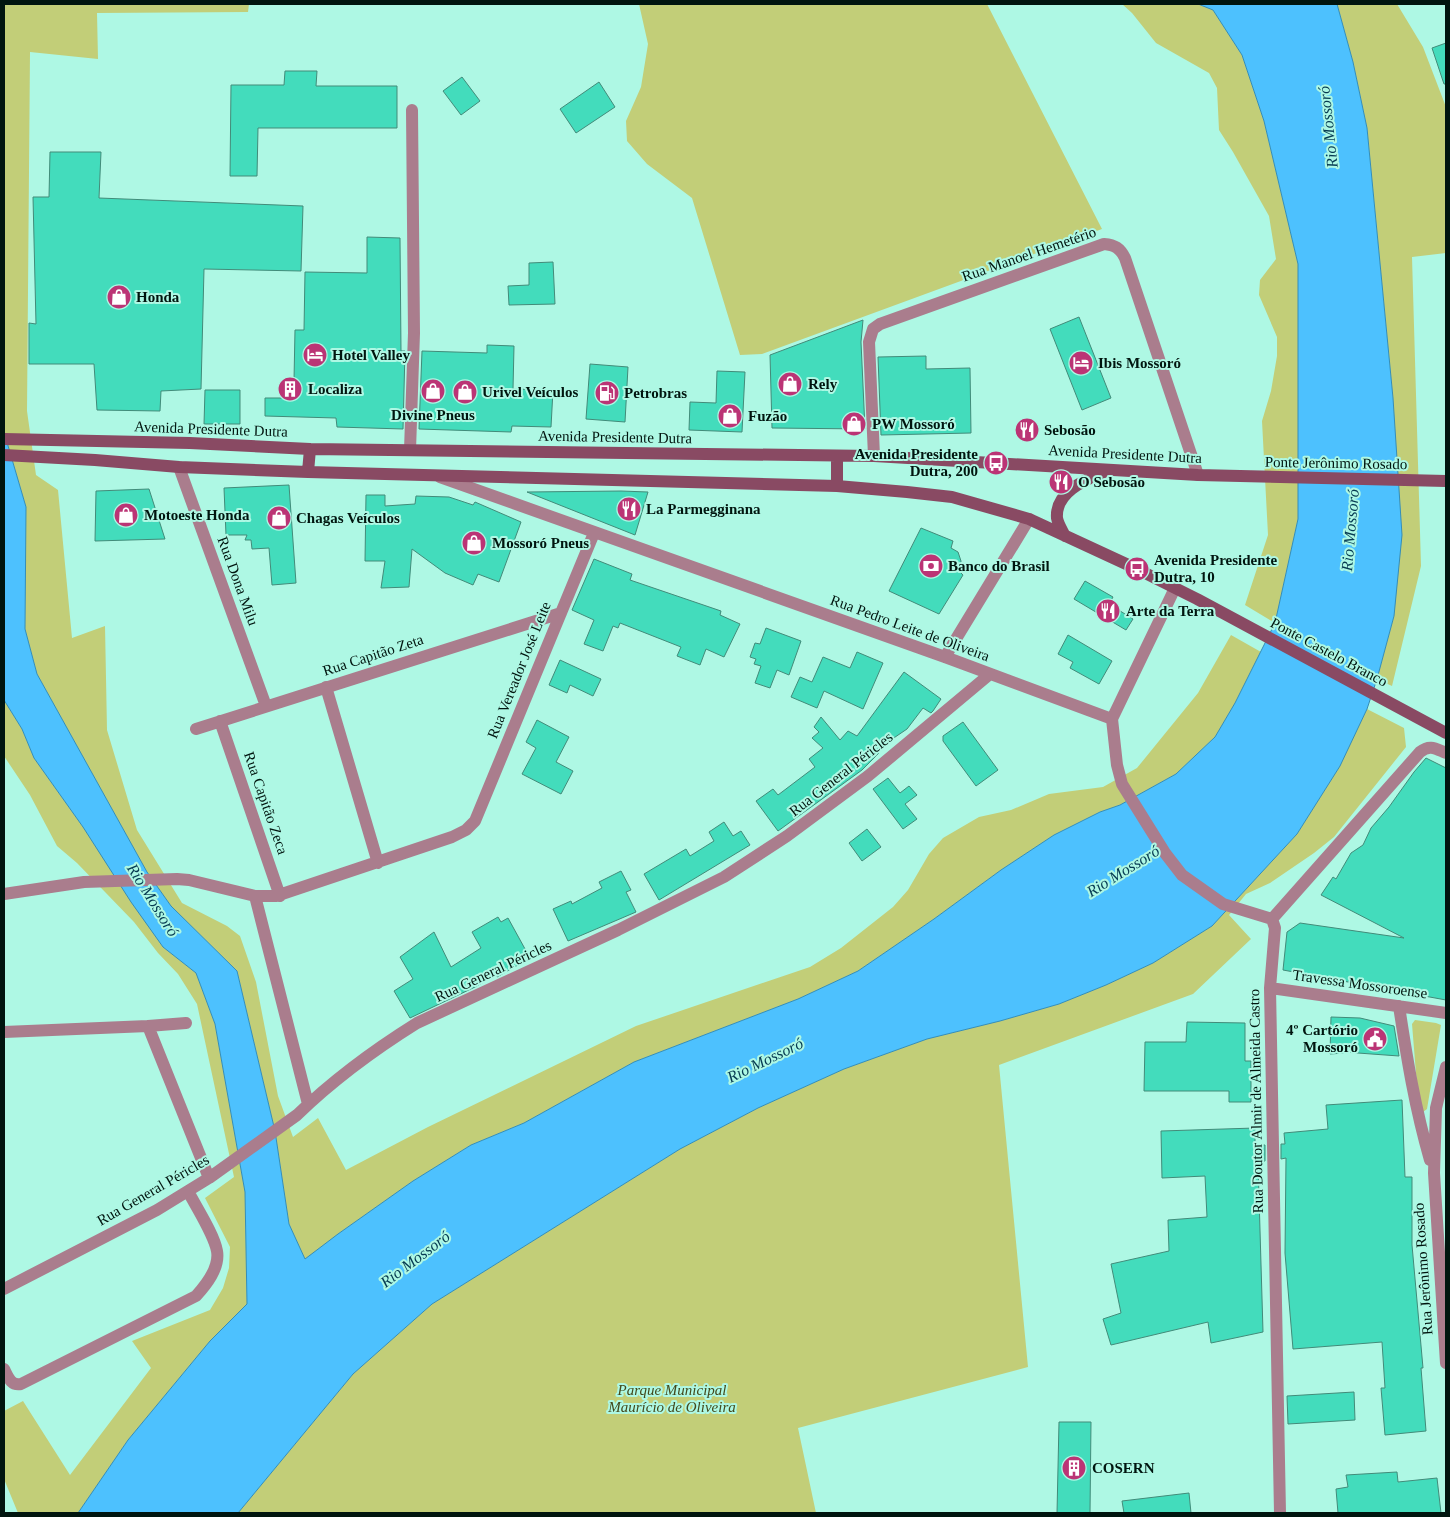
<svg xmlns="http://www.w3.org/2000/svg" width="1450" height="1517" font-family="Georgia,serif">
  <style>
    .green { fill: #c2ce78 }
    .water { fill: #4dc1fe; stroke: #368db6 }
    .building { fill: #43dcbc; stroke: #428b79 }
    .lines { fill: none; stroke-linecap: round; stroke-linejoin: round }
    .street { stroke: #aa7d8d; stroke-width: 12 }
    .secondary { stroke: #894a63; stroke-width: 12 }
    .labels { text-anchor: middle; dominant-baseline: central; stroke-width: 4; stroke-linejoin: round; paint-order: stroke }
    .street-label { font-size: 15px; fill: #00150f; stroke: #aef8e4 }
    .poi-label { font-size: 15px; font-weight: bold; fill: #00150f; stroke: #aef8e4; text-anchor: start }
    .park-label { font-size: 15px; font-style: italic; fill: #43491c; stroke: #aef8e4 }
    .water-label { font-size: 16px; font-style: italic; fill: #063a52; stroke: #aef8e4 }
  </style>
  <rect width="100%" height="100%" fill="#aef8e4"/>
  <path class="green" d="M4,4H249L248,12L97,13L98,59L30,52L27,411L36,475L58,490L72,638L105,626L107,730L137,830L182,903L227,926L240,936L256,982L278,1096L293,1137L318,1118L346,1170L428,1127L636,1026L810,967L841,948L893,907L908,890L929,854L943,838L979,817L1011,810L1049,794L1103,787L1137,768L1198,693L1231,635L1261,652L1235,703L1215,737L1176,774L1120,805L1100,812L1054,835L1001,870L934,919L858,971L798,999L634,1062L524,1123L471,1145L413,1181L338,1234L305,1260L289,1224L275,1131L237,971L171,906L147,872L37,674L25,629L26,507L4,432Z
    M639,4H987L1102,229L762,354L740,355L692,198L647,164L627,141L626,121L641,87L648,44Z
    M1122,4H1198L1213,10L1242,55L1264,121L1298,264V519L1275,623L1245,605L1268,535L1262,421L1271,391L1277,356V337L1259,295L1260,280L1276,259L1269,216L1233,152L1219,130L1217,88L1209,73L1156,43L1132,13Z
    M1337,4H1397L1423,47L1446,107V253L1412,257L1421,566L1392,686L1377,679L1394,616L1393,398L1367,128L1353,62Z
    M4,700L22,729L34,758L83,827L163,947L196,973L215,1024L245,1192L247,1304L210,1341L128,1440L78,1513H18L4,1479V1411L23,1401L70,1475L151,1368L132,1341L210,1310L223,1288L229,1268L230,1247L205,1198L234,1177L197,1004L178,974L158,953L134,922L77,863L57,846L30,795L4,756Z
    M1367,709L1404,728L1406,747L1334,837L1314,853L1270,883L1246,894L1229,915L1251,939L1193,994L999,1065L1028,1367L798,1428L816,1513H238L353,1374L432,1304L680,1149L758,1108L844,1069L927,1039L1000,1021L1059,1004L1106,985L1153,963L1212,926L1297,834L1338,769Z
    M1415,1020L1436,1023L1441,1025L1427,1109L1423,1112L1419,1110L1412,1024Z"/>
  <path class="water" d="M1198,4H1337L1353,62L1367,128L1393,398L1402,535L1394,616L1377,679L1367,709L1340,766L1297,834L1212,926L1153,963L1106,985L1059,1004L1000,1021L927,1039L844,1069L758,1108L680,1149L432,1304L353,1374L238,1513H78L128,1440L210,1341L247,1304L245,1192L215,1024L196,973L163,947L131,902L83,827L34,758L22,729L4,700V432L26,507L25,629L37,674L147,872L171,906L237,971L275,1131L289,1224L305,1259L338,1234L413,1181L471,1145L524,1123L634,1062L798,999L858,971L934,919L1001,870L1054,835L1100,812L1120,805L1176,774L1215,737L1235,703L1275,623L1298,519V264L1264,121L1242,55L1213,10Z"/>
  <path class="building" d="M1446,43V84H1444L1432,48Z
    M285,71H317L316,86H397V128H258L257,176H230L231,85H284Z
    M462,77L480,101L461,115L443,91Z
    M599,82L615,107L576,133L560,109Z
    M50,152H101L99,198L303,206L301,271L204,269L201,389L161,391L160,411L97,410L94,364H29V323L36,324L33,197H49Z
    M367,237L400,238L401,351H405L403,429L337,427L336,418L265,416V398H286V380H294L295,330H304L305,272L367,273Z
    M553,262L555,304L509,305L508,286L529,285V263Z
    M1079,317L1111,398L1082,410L1050,329Z
    M863,320L861,342L865,429L772,428L770,355Z
    M487,345L514,346L513,389L553,390L551,427L512,426L511,432L419,429L422,351L487,353Z
    M926,356V369L970,368L971,433L881,435L878,357Z
    M590,364L628,367L625,422L586,419Z
    M717,371L745,372L742,432L689,430L690,402L716,403Z
    M205,390H240V424H204Z
    M289,485L296,583L272,585L269,548L252,549L251,540H245L247,535H226L224,488Z
    M149,489L165,539L95,541L96,491Z
    M621,491L648,492L635,535L527,492Z
    M366,495H385V506L415,504L416,496L449,497L473,505L475,502L521,522L499,582L478,574L473,585L445,573L412,549L409,587L381,588L385,561H365Z
    M921,528L953,541L951,548L958,552L961,561L960,572L963,575L939,614L889,591Z
    M594,559L632,574L630,580L721,611L720,615L740,624L724,657L706,649L700,665L677,656L681,647L620,623L618,628L613,626L603,651L584,644L594,620L572,610Z
    M1085,581L1113,597L1109,604L1133,619L1126,630L1074,599Z
    M766,628L801,641L789,675L777,670L770,688L755,683L761,666L754,664L756,659L750,657L755,643L760,644Z
    M1068,635L1112,661L1099,684L1070,668L1073,662L1058,654Z
    M857,652L883,663L863,709L824,691L817,708L791,697L800,677L812,682L823,657L850,668Z
    M560,660L601,679L593,696L570,685L567,693L549,685Z
    M904,672L941,699L933,711L931,713L923,708L907,729L876,750L879,753L862,770L778,831L756,801L773,789L778,795L815,767L809,759L823,748L812,738L819,732L814,727L821,717L840,740L848,731L857,736Z
    M537,720L569,737L556,762L573,771L561,794L522,774L536,748L526,742Z
    M963,722L998,770L976,786L943,741V736Z
    M1426,758L1446,768V1000L1283,970L1287,932L1300,923L1404,938L1321,895L1333,877L1336,879L1351,853L1363,845L1371,828L1389,807L1414,772Z
    M888,778L900,793L909,786L917,795L905,804L917,819L903,829L873,789Z
    M724,822L733,836L741,831L750,845L659,900L644,874L686,849L690,856L714,841L709,832Z
    M867,829L881,847L862,861L849,843Z
    M621,871L631,890L626,892L636,912L568,941L553,909L571,901L572,904L602,888L599,882Z
    M498,917L501,922L508,918L530,958L497,977L496,975L475,987L410,1018L394,991L413,979L400,957L434,932L451,967L481,948L472,932Z
    M1331,1017L1360,1018L1394,1026L1399,1056L1344,1052V1053L1330,1054Z
    M1187,1022L1245,1023V1061H1251V1102H1229V1091H1144L1145,1042H1186Z
    M1402,1100L1405,1177H1412V1245L1423,1368H1421L1426,1431L1385,1435L1381,1388H1385L1382,1342L1293,1349L1285,1253L1286,1158L1281,1159V1144H1285L1284,1133L1328,1129L1326,1105Z
    M1255,1128V1145H1265V1161L1258,1162L1263,1332L1211,1343L1208,1322L1111,1345L1103,1319L1121,1313L1111,1264L1169,1251L1168,1220L1207,1217L1205,1176L1162,1178L1161,1131Z
    M1354,1392L1355,1420L1288,1424L1287,1396Z
    M1059,1422H1091L1090,1513H1057Z
    M1397,1472L1398,1482L1437,1478L1441,1513H1338L1336,1489L1348,1487L1346,1475Z
    M1189,1493L1191,1513H1124L1122,1501Z"/>
  <g class="lines">
    <path class="street" d="M410,450L414,333L412,110
      M874,456L869,342L873,329L880,324L1104,244C1115,245 1120,248 1125,258L1198,475
      M179,467L266,706
      M440,477L945,657L1112,719
      M945,657L1029,519
      M326,687L378,863
      M1112,719L1117,765L1122,784L1165,853L1182,875L1223,904L1272,919
      M1112,719L1175,588
      M220,721L280,896
      M196,729L561,613
      M4,894L84,882L177,879L189,880L255,896H276L452,837L466,830L475,821L594,533
      M255,896L308,1104
      M1272,919L1275,928L1270,988L1280,1513
      M1272,919L1420,752C1430,744 1436,749 1446,753
      M1270,988L1446,1013
      M1399,1006C1407,1059 1415,1108 1430,1160
      M148,1026L186,1023
      M4,1032L148,1026L209,1178
      M1446,1067L1436,1108L1434,1173L1446,1363
      M4,1289L157,1210L209,1178L297,1115C331,1082 377,1048 417,1023L618,930L724,877L787,836L868,776L990,674
      M4,1369C8,1377 11,1386 21,1384L196,1296C206,1285 220,1268 217,1251C214,1234 196,1207 188,1191"/>
    <path class="secondary" d="M4,439L190,443L310,449L874,456L1198,475L1446,481
      M4,455L95,460L179,467L308,472L837,486L907,492L952,497L1029,519L1137,569L1197,599L1446,733
      M308,472L310,449
      M837,486V456
      M1065,536C1062,530 1058,524 1057,518C1055,492 1085,480 1104,472"/>
  </g>
  <defs>
    <symbol id="shop-disc" viewBox="-11 -11 22 22"><circle r="9.5" fill="#bb3475" stroke="#aef8e4"/><path d="M-5-2.5h2.3a2.7 3.5 0 0 1 5.4 0H5L5.5 6h-11ZM-1.5-2.5h3a1.5 2.3 0 0 0-3 0Z" fill="#fff"/></symbol>
    <symbol id="hotel-disc" viewBox="-11 -11 22 22"><circle r="9.5" fill="#bb3475" stroke="#aef8e4"/><path d="M-6-4.5h1.5V1H6V5H4.5V3h-9V5H-6ZM-4 0a1.8 1.8 0 1 1 3.6 0ZM.5 0V-2.5h3Q6-2.5 6 0Z" fill="#fff"/></symbol>
    <symbol id="building-disc" viewBox="-11 -11 22 22"><circle r="9.5" fill="#bb3475" stroke="#aef8e4"/><path d="M-4-6H4V6H1V3H-1V6H-4ZM-2.5-4.3h1.7v1.8h-1.7ZM.8-4.3h1.7v1.8H.8ZM-2.5-1h1.7V.8h-1.7ZM.8-1h1.7V.8H.8Z" fill="#fff"/></symbol>
    <symbol id="fuel-disc" viewBox="-11 -11 22 22"><circle r="9.5" fill="#bb3475" stroke="#aef8e4"/><path d="M-5.5-6h7V0h2V4h1.3V-2.5L3-4.5l.8-.8L6-3V5H2.5V1h-1V6h-7ZM-4.2-4.7v3.2H.2V-4.7Z" fill="#fff"/></symbol>
    <symbol id="restaurant-disc" viewBox="-11 -11 22 22"><circle r="9.5" fill="#bb3475" stroke="#aef8e4"/><path d="M-5-6h1v4h1v-4h1v4h1v-4h1v5L-1.5 .5V6h-2V.5L-5-1ZM5-6V6H3V1.5H1.5Q1.5-4 5-6Z" fill="#fff"/></symbol>
    <symbol id="bus-disc" viewBox="-11 -11 22 22"><circle r="9.5" fill="#bb3475" stroke="#aef8e4"/><path d="M-5-6H5V4H4V6H2V4H-2V6H-4V4H-5ZM-3.5-4V0h7V-4ZM-3.5 1.2v1.5H-2V1.2ZM2 1.2v1.5H3.5V1.2Z" fill="#fff"/></symbol>
    <symbol id="bank-disc" viewBox="-11 -11 22 22"><circle r="9.5" fill="#bb3475" stroke="#aef8e4"/><path d="M-6-4H6V4H-6ZM0-2.3a2.3 2.3 0 1 0 0 4.6a2.3 2.3 0 1 0 0-4.6Z" fill="#fff"/></symbol>
    <symbol id="civic-disc" viewBox="-11 -11 22 22"><circle r="9.5" fill="#bb3475" stroke="#aef8e4"/><path d="M-.6-6.5H3V-4.5H.6V-3L4-1V1h2V6H-6V1h2V-1L-.6-3ZM-1.2 2.5V6h2.4V2.5Z" fill="#fff"/></symbol>
  </defs>
  <g fill-rule="evenodd">
    <use href="#shop-disc" x="105" y="283" width="28" height="28"/>
    <use href="#hotel-disc" x="301" y="341" width="28" height="28"/>
    <use href="#hotel-disc" x="1067" y="349" width="28" height="28"/>
    <use href="#shop-disc" x="776" y="370" width="28" height="28"/>
    <use href="#building-disc" x="276" y="375" width="28" height="28"/>
    <use href="#shop-disc" x="419" y="377" width="28" height="28"/>
    <use href="#shop-disc" x="451" y="378" width="28" height="28"/>
    <use href="#fuel-disc" x="593" y="379" width="28" height="28"/>
    <use href="#shop-disc" x="716" y="402" width="28" height="28"/>
    <use href="#shop-disc" x="840" y="410" width="28" height="28"/>
    <use href="#restaurant-disc" x="1013" y="416" width="28" height="28"/>
    <use href="#bus-disc" x="982" y="449" width="28" height="28"/>
    <use href="#restaurant-disc" x="1047" y="468" width="28" height="28"/>
    <use href="#restaurant-disc" x="615" y="495" width="28" height="28"/>
    <use href="#shop-disc" x="112" y="501" width="28" height="28"/>
    <use href="#shop-disc" x="265" y="504" width="28" height="28"/>
    <use href="#shop-disc" x="460" y="529" width="28" height="28"/>
    <use href="#bank-disc" x="917" y="552" width="28" height="28"/>
    <use href="#bus-disc" x="1123" y="555" width="28" height="28"/>
    <use href="#restaurant-disc" x="1094" y="597" width="28" height="28"/>
    <use href="#civic-disc" x="1361" y="1025" width="28" height="28"/>
    <use href="#building-disc" x="1060" y="1454" width="28" height="28"/>
  </g>
  <g class="labels">
    <g class="street-label">
      <text transform="translate(1029 254) rotate(-19)">Rua Manoel Hemetério</text>
      <text transform="translate(211 429) rotate(2)">Avenida Presidente Dutra</text>
      <text transform="translate(615 437) rotate(1)">Avenida Presidente Dutra</text>
      <text transform="translate(1125 454) rotate(3)">Avenida Presidente Dutra</text>
      <text transform="translate(1336 463) rotate(1)">Ponte Jerônimo Rosado</text>
      <text transform="translate(238 581) rotate(70)">Rua Dona Milu</text>
      <text transform="translate(910 628) rotate(20)">Rua Pedro Leite de Oliveira</text>
      <text transform="translate(1329 652) rotate(28)">Ponte Castelo Branco</text>
      <text transform="translate(373 655) rotate(-18)">Rua Capitão Zeta</text>
      <text transform="translate(519 670) rotate(-68)">Rua Vereador José Leite</text>
      <text transform="translate(841 774) rotate(-38)">Rua General Péricles</text>
      <text transform="translate(266 803) rotate(71)">Rua Capitão Zeca</text>
      <text transform="translate(493 971) rotate(-25)">Rua General Péricles</text>
      <text transform="translate(1360 984) rotate(8)">Travessa Mossoroense</text>
      <text transform="translate(1256 1101) rotate(-91)">Rua Doutor Almir de Almeida Castro</text>
      <text transform="translate(153 1190) rotate(-30)">Rua General Péricles</text>
      <text transform="translate(1423 1269) rotate(-94)">Rua Jerônimo Rosado</text>
    </g>
    <g class="poi-label">
      <text x="136" y="297">Honda</text>
      <text x="332" y="355">Hotel Valley</text>
      <text x="1098" y="363">Ibis Mossoró</text>
      <text x="808" y="384">Rely</text>
      <text x="308" y="389">Localiza</text>
      <text x="482" y="392">Urivel Veículos</text>
      <text x="624" y="393">Petrobras</text>
      <text x="433" y="415" text-anchor="middle">Divine Pneus</text>
      <text x="748" y="416">Fuzão</text>
      <text x="872" y="424">PW Mossoró</text>
      <text x="1044" y="430">Sebosão</text>
      <text x="978" y="454" text-anchor="end">Avenida Presidente<tspan x="978" dy="17">Dutra, 200</tspan></text>
      <text x="1078" y="482">O Sebosão</text>
      <text x="646" y="509">La Parmegginana</text>
      <text x="144" y="515">Motoeste Honda</text>
      <text x="296" y="518">Chagas Veículos</text>
      <text x="492" y="543">Mossoró Pneus</text>
      <text x="1154" y="560">Avenida Presidente<tspan x="1154" dy="17">Dutra, 10</tspan></text>
      <text x="948" y="566">Banco do Brasil</text>
      <text x="1126" y="611">Arte da Terra</text>
      <text x="1358" y="1030" text-anchor="end">4º Cartório<tspan x="1358" dy="17">Mossoró</tspan></text>
      <text x="1092" y="1468">COSERN</text>
    </g>
    <g class="park-label">
      <text x="672" y="1390">Parque Municipal<tspan x="672" dy="17">Maurício de Oliveira</tspan></text>
    </g>
    <g class="water-label">
      <text transform="translate(1328 127) rotate(-96)">Rio Mossoró</text>
      <text transform="translate(1350 530) rotate(-85)">Rio Mossoró</text>
      <text transform="translate(1123 871) rotate(-32)">Rio Mossoró</text>
      <text transform="translate(153 900) rotate(58)">Rio Mossoró</text>
      <text transform="translate(765 1060) rotate(-26)">Rio Mossoró</text>
      <text transform="translate(415 1259) rotate(-37)">Rio Mossoró</text>
    </g>
  </g>
  <rect width="1450" height="1517" fill="none" stroke="#00150f" stroke-width="10"/>
</svg>
